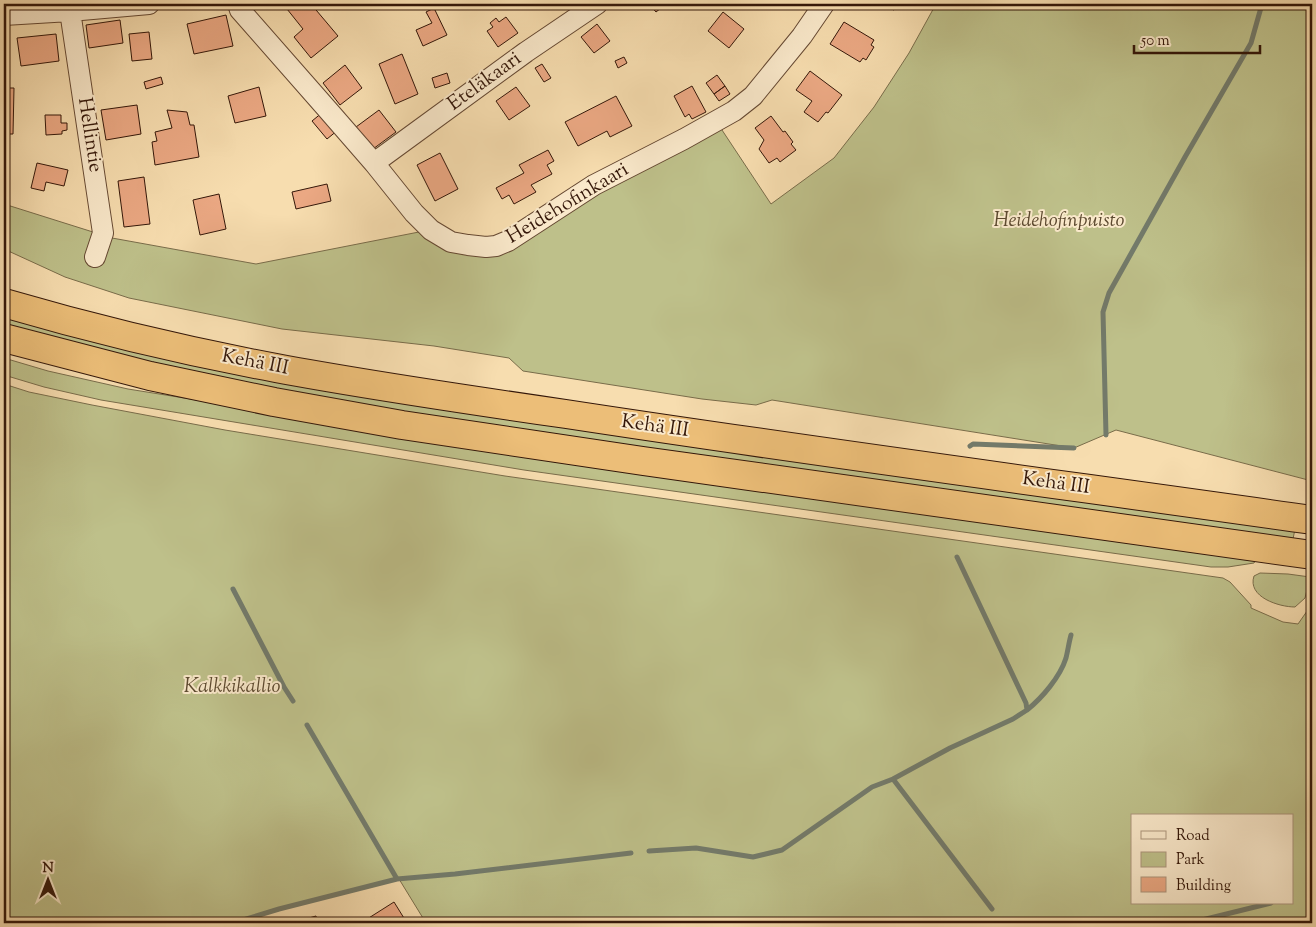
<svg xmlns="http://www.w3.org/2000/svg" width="1316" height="927" font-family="'Sorts Mill Goudy',serif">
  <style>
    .green { fill: #bec08a; stroke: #796c4a; fill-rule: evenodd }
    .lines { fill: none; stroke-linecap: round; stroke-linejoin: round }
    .stream { stroke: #737a6a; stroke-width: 5 }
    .building { fill: #eba883; stroke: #341709 }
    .minor-casing { stroke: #654832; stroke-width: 22 }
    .highway-casing { stroke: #341709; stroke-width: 30 }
    .minor { stroke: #fae9cb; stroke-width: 20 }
    .highway { stroke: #ecbe78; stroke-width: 28 }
    .labels { text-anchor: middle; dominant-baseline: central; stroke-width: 4; stroke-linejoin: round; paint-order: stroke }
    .street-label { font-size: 20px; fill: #341709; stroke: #fae9cb }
    .park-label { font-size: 20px; font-style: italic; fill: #5d4a30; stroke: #fae9cb }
  </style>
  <rect width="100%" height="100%" fill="#f7ddaf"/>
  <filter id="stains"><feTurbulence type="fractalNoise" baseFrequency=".004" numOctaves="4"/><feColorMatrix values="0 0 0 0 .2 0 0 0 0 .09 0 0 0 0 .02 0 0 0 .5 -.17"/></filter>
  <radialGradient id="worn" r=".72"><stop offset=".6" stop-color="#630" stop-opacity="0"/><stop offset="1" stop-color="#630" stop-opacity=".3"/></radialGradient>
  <path class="green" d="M936,4H1312V481L1116,430L1074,448L772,400L756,405L702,399L523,371L509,358L434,346L282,329L129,298L65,277L4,249V204L112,238L256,264L424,231L466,252L589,193L720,127L771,204L834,158L874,107L909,53Z
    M4,316L1295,529L1293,539L407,414L234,383L49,338L4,324Z
    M4,358L48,371L128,389L203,401L1257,558L1254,563L1228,567H1211L524,470L101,400L44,387L4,375Z
    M4,384L29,392L92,405L225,430L505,476L1223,578L1230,582L1251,605V608L1283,622L1298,624L1312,604V923H426L399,879L265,913L236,923H4ZM1132,816H1292V903H1132Z
    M1260,573L1288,574L1310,577L1305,598L1295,607C1279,607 1247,597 1254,576Z"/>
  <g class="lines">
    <path class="stream" d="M1106,435L1103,312L1109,293L1185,157L1251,43L1262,4
      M970,446L973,444L1074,448
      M233,589L284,687L293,701
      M1027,710C1042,698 1060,677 1066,658C1068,650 1069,642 1071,635
      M307,725L397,879
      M893,779L992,909
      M649,851L696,848L753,857L782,850L872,787L893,779L950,748L1013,719L1027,710L1026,703L957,557
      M233,923L279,909L397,879L455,874L631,853
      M1190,923L1271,903"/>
  </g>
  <path class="building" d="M283,4H311L338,36L311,58L294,37L303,29Z
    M649,4H666L656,12Z
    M872,4H897L894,10L886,7L885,9Z
    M434,8L447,35L423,46L416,30L432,23L426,12Z
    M723,12L744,29L729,48L708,31Z
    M226,15L233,46L194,54L187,24Z
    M506,17L518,33L498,47L487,31L493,27L490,23L496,18L499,22Z
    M120,20L123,43L89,48L86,25Z
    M844,22L874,40L871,45L874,47L866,60L863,58L860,62L830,44Z
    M597,24L610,41L594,53L581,37Z
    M149,32L152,59L132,61L129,34Z
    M56,34L59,61L21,66L17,38Z
    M402,54L418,94L395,104L379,64Z
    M624,57L627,63L618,68L615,61Z
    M542,64L551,78L544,82L535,68Z
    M345,65L362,88L340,105L323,83Z
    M810,71L842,95L828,113L826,112L818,122L804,112L812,101L796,90Z
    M447,73L450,83L435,88L432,78Z
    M717,75L725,86L714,94L706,83Z
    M161,77L163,84L146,89L144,82Z
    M692,86L706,112L692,119L689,114L685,117L674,96Z
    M725,86L730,94L719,101L714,94Z
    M259,87L266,116L235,123L228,96Z
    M516,87L530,106L509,120L496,101Z
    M4,88H14L13,134H4Z
    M616,96L632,126L610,137L607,131L578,146L565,122Z
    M137,105L141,134L106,140L101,110Z
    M167,110L187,112L190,125H194L199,157L155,165L152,142L157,141L155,132L172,128Z
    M379,110L396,132L373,149L356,127Z
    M323,112L338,130L327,139L312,121Z
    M45,115H61V123H67V130L62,131V134L46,135Z
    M771,116L783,132L785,131L793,142L791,144L796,150L780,162L777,158L769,163L759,149L764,140L755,128Z
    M548,150L554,161L547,165L552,174L531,185L536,192L514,204L509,195L502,199L496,188L524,173L519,165Z
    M440,153L458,189L435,201L417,165Z
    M37,163L68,170L64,186L46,182L44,191L31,188Z
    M144,177L150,224L124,227L118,181Z
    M327,184L331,201L296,209L292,192Z
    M219,194L226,229L200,235L193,200Z
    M394,902L407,923H366L364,921Z
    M316,916L317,920L323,918L324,923H291Z"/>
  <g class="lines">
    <defs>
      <path id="minor" d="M238,4L240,10L327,109L374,163L414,213L431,230L451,242L468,245L486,247L496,246L508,241L594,185L684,139L734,111L753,96L802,36L824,4
        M70,11L103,233L95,257
        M4,15L70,11L149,4
        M374,163L526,52L597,4"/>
      <path id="highway" d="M4,303C93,329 185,351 276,368C372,386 469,400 566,414C814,452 1064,485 1312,520
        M4,338L150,376L274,402L402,425L643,461L1312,555"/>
    </defs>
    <use href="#minor" class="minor-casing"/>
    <use href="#highway" class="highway-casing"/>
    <use href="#minor" class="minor"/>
    <use href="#highway" class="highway"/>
  </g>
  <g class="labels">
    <g class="street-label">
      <text transform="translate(485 82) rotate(-36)">Eteläkaari</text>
      <text transform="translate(89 135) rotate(81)">Hellintie</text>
      <text transform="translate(568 204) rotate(-31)">Heidehofinkaari</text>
      <text transform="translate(255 363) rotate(11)">Kehä III</text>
      <text transform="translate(655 427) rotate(8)">Kehä III</text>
      <text transform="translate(1056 484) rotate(8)">Kehä III</text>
    </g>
    <g class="park-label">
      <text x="1059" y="221">Heidehofinpuisto</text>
      <text x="232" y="687">Kalkkikallio</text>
    </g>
  </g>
  <rect width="1316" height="927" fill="none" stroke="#f7ddaf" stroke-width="20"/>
  <rect x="5" y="5" width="1306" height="917" fill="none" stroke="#341709" stroke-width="2.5"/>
  <rect x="10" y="10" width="1296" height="907" fill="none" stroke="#341709"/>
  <rect x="1131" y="814" width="162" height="90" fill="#fae9cb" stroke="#ab957d"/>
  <rect x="1141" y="831" width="25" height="8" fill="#fae9cb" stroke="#ab957d"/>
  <text x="1176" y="840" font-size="15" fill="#341709">Road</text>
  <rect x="1141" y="852" width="25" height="15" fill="#bec08a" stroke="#ab957d"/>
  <text x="1176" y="864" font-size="15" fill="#341709">Park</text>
  <rect x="1141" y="877" width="25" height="15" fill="#eba883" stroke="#ab957d"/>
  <text x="1176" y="890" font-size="15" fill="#341709">Building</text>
  <g transform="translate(48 880)" stroke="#fae9cb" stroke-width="4" paint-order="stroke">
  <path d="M0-4L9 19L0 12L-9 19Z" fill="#341709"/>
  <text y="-8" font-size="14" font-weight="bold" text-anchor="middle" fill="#341709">N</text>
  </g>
  <path d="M1134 45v8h126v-8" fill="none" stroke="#341709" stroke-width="2.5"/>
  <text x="1141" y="45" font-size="15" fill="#341709" stroke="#fae9cb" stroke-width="4" paint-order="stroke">50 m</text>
  <rect width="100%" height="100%" filter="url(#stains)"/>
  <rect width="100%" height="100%" fill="url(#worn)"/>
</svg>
